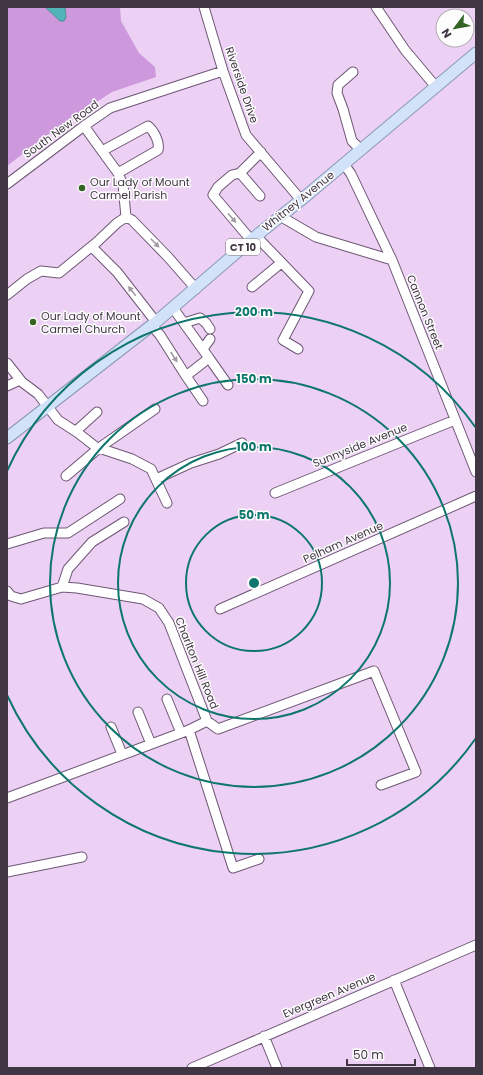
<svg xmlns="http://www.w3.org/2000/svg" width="483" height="1075" font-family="Poppins,sans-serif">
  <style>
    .green { fill: #ce98dd }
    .water { fill: #50b4b8; stroke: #4c8e95 }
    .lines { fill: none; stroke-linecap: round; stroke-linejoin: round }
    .minor-casing { stroke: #6e5775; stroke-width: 11 }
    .major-casing { stroke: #8c99b7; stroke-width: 13 }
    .minor { stroke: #fff; stroke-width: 9 }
    .major { stroke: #d2e2f9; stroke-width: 11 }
    .oneway { fill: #a09aa2 }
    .ring { fill: none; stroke: #0f766e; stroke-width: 2 }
    .poi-dot { fill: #346424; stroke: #fdfdfd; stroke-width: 1.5 }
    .labels { text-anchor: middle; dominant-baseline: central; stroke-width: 3; stroke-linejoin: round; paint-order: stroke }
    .shield { fill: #fdfdfd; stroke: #79727c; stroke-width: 1 }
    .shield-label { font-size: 10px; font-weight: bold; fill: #413644 }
    .street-label { font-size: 11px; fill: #413644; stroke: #fdfdfd }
    .poi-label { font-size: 11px; fill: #413644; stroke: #fdfdfd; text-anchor: start }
    .centre { fill: #0f766e; stroke: #fdfdfd; stroke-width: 2 }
    .ring-label { font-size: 12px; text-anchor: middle; font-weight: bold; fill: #0f766e; stroke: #fdfdfd; stroke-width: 3; stroke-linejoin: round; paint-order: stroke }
  </style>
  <rect width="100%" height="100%" fill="#ecd1f4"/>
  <path class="green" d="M7,7H45L60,21L66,17L65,7H120L121,21L139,53L155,67L156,77L112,92L54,130L7,166Z"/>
  <path class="water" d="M45,7H65L66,17L64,21H60Z"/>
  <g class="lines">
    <defs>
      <path id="minor" d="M204,7L223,71L246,135L301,200
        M376,7L405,50L436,87
        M353,72L338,85L337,93L343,109L352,141L361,150
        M84,126L102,151L148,126C154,131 160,142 158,150L118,173L123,185L126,217
        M102,151L118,173
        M344,164L351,174L392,260L476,472
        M240,173L260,196
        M7,184L84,126L110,108L223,71
        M280,216L316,237L392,260
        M126,217L132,220L168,257L196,289
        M256,236L309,291L283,340L298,349
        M251,240L213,195L218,187L232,175L240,173L261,152
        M92,247L117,272L156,322
        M252,287L281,263
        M7,295L27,279L41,271L59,273L97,242L117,223L126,217
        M184,323L200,318L206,323L210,329
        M152,326L160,335L186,376L209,358L173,308
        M203,349L210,339
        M209,358L228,385
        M7,363L22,382L38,394L58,420L78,433L96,447L132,459L151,469L167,503
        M186,376L203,401
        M7,386L20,380
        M76,431L97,412
        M66,476L99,448L155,409
        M156,479L191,463L219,454L242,443
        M275,493L455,420
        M7,544L44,533H68L120,499
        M62,587L68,569L92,542L124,522
        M7,591L11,596L21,599L62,587L77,588L143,599L159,608L169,623L207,721L218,729L374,671L416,772L381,785
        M220,609L476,496
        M167,699L181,733
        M138,712L151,744
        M111,727L122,754
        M189,730L233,868L259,859
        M7,798L189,730L207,721
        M7,872L82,857
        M394,980L430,1068
        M264,1036L277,1068
        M192,1068L476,945"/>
      <path id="major" d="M7,438L156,322L251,240L301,200L476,53"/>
    </defs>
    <use href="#minor" class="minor-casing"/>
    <use href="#major" class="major-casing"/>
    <use href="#minor" class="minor"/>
    <use href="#major" class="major"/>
  </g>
  <defs><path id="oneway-solid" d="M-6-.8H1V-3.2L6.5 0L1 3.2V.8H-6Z"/></defs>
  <g class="oneway">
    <use href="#oneway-solid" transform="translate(232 218) rotate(49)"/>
    <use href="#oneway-solid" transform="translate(155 243) rotate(46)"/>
    <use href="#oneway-solid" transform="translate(132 291) rotate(-128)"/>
    <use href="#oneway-solid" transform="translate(174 357) rotate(57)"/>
  </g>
  <g class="ring">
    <circle cx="254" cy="583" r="68"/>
    <circle cx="254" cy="583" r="136"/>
    <circle cx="254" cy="583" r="204"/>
    <path d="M476 738A271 271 0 0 1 7 695M7 471A271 271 0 0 1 476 428"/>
  </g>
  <g class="poi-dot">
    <circle cx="82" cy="188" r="4"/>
    <circle cx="33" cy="322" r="4"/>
  </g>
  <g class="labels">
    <rect class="shield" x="226" y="239" width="34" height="16" rx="3"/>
    <g class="shield-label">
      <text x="243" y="247">CT 10</text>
    </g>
    <g class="street-label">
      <text transform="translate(242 85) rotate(71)">Riverside Drive</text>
      <text transform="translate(61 129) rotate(-36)">South New Road</text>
      <text transform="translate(298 201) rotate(-39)">Whitney Avenue</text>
      <text transform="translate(425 312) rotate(68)">Cannon Street</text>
      <text transform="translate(360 445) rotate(-22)">Sunnyside Avenue</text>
      <text transform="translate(343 542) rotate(-24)">Pelham Avenue</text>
      <text transform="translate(197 663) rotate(68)">Charlton Hill Road</text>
      <text transform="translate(329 995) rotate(-23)">Evergreen Avenue</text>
    </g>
    <g class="poi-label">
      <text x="90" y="182">Our Lady of Mount<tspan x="90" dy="13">Carmel Parish</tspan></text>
      <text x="41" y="316">Our Lady of Mount<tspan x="41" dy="13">Carmel Church</tspan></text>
    </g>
  </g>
  <circle cx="254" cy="583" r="6" class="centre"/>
  <g class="ring-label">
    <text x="254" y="316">200 m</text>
    <text x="254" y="383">150 m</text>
    <text x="254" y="451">100 m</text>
    <text x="254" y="519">50 m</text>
  </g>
  <rect width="483" height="1075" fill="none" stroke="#413644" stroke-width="16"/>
  <g transform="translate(455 28) rotate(238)"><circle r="19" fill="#fdfdfd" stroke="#b2adb3"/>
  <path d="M0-3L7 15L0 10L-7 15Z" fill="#346424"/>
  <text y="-6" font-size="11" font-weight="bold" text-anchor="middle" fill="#413644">N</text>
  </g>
  <path d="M347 1059v6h68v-6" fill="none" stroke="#413644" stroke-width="2"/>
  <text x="353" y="1059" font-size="12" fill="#413644" stroke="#fdfdfd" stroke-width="3" paint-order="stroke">50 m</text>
</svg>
